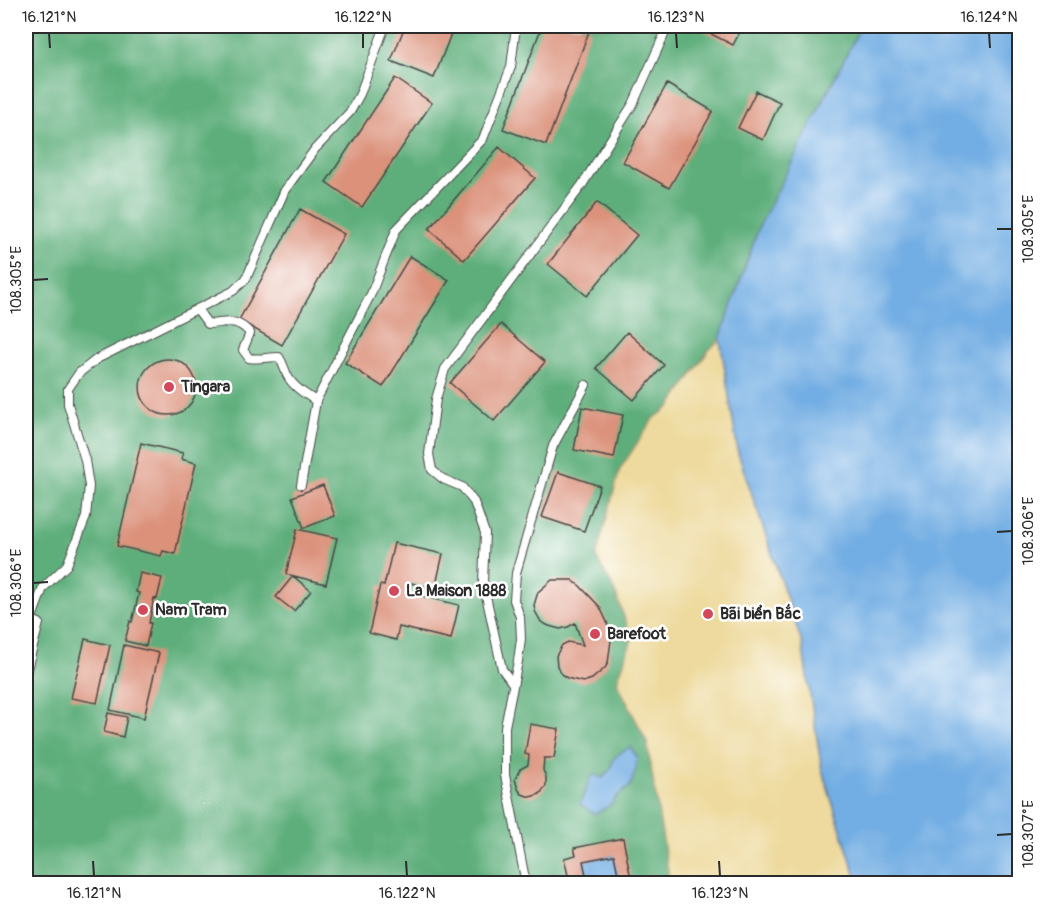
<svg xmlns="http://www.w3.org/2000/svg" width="1045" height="909" font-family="Pangolin,sans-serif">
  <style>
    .forest { fill: #5dae7a; stroke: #446c52; stroke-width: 1.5; fill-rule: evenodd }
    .sand { fill: #eeda9e; stroke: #8c8264; stroke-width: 1.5 }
    .water { fill: #72ade3; stroke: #4e6c87; stroke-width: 1.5 }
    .building { fill: #db917a }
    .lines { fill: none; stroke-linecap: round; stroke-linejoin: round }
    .lane-casing { stroke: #494845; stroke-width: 10 }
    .lane { stroke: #fff; stroke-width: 8 }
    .ticks { fill: none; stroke: #2b2b2b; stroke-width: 2 }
    .poi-dot { fill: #d1495b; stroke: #fff; stroke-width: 2 }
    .labels { text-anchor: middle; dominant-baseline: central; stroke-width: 5; stroke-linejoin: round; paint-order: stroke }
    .poi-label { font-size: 16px; font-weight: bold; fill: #2b2b2b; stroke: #fff; text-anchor: start }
    .neatline { fill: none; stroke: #2b2b2b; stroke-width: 2 }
    .ticks-label { font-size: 15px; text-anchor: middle; fill: #2b2b2b }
  </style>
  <rect width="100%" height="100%" fill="#fff"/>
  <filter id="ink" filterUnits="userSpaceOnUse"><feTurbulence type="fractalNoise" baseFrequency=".0167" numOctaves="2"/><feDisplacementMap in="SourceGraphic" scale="12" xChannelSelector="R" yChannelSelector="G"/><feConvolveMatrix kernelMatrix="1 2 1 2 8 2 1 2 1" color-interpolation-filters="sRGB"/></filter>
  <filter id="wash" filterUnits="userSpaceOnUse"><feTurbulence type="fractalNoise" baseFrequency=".008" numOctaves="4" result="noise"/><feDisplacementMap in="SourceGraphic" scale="24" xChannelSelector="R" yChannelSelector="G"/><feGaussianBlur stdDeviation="1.35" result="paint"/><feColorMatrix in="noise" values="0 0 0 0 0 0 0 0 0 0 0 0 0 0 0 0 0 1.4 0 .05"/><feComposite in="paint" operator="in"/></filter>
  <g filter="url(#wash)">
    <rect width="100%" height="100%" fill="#f6ebd8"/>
    <path class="forest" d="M26,26H861L759,227L720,339L709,350L670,407L653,419L596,557L614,589L632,639L617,682L647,742L670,883H26ZM612,762L630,786L617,796L610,805L595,775L603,778L612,767Z"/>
    <path class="sand" d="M720,339L738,453L802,643L822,770L858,883H670L647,742L617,682L632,639L614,589L596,557L620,469L653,419L670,407L709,350Z"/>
    <path class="water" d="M861,26H1019V883H858L822,770L802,643L738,453L720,339L759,227Z
      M630,747L637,757L636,769L630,786L617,796L610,805L595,814L580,804L591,777L595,775L603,778L612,767V762L617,755Z
      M614,855L620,883H588L583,861Z"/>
    <g id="blocks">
      <path class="building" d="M405,26H454L434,78L391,61Z
        M542,26H580L590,29L546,145L503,129Z
        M695,26H743L733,45Z
        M395,78L432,103L362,207L326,182Z
        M667,84L713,111L669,188L623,162Z
        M756,91L780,102L763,140L738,128Z
        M499,147L535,178L464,260L429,229Z
        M597,202L637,235L587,296L548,264Z
        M300,209L344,234L282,345L239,320Z
        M410,256L449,280L383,387L345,363Z
        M501,324L545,362L494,421L450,383Z
        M627,332L664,365L634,400L596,368Z
        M140 387a28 28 0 1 1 56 0a28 28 0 1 1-56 0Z
        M582,407L623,415L614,458L574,450Z
        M141,443L183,453L181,459L196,463L175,554L163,551L161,556L117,546Z
        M558,472L600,486L584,531L542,517Z
        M323,485L335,516L304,528L292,497Z
        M297,529L337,538L326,584L286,574Z
        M394,543L443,554L435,589L411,583L409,593L459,605L451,639L399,627L396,640L369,633L380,585L384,586Z
        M140,573L162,578L157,599L154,598L149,623H151L146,646L125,641L130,621L132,622L139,593L136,592Z
        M293,576L311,591L294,611L276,597Z
        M552,580H572L580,586L600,607L607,622L611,640L608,663L605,668L592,679L583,682L567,678L561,673L557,666L556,656L562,645L568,642L583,645L575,623L568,627L560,629L549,626L541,622L535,611L534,605L538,592Z
        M85,639L110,645L97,703L71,698Z
        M124,645L159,653L144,718L110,710Z
        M108,713L127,717L123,737L104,732Z
        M530,724L559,729L554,758H544L543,770L546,777V786L540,794L530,797L522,794L518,789L515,779L520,769L528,765L529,755L525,754Z
        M623,838L632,884H620L614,855L583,861L588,884H570L564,858L576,855L574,848Z"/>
    </g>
  </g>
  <g filter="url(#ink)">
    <use href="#blocks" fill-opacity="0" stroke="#494845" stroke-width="1.5"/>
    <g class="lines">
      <defs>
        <path id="lane" d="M197,309L208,324C227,323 235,317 250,333L243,350L249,358C259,360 268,357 279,357C283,363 284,368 287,375C293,387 305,394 316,401
          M301,485L316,401L371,294L396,230L483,139L511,67L516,26
          M26,618L39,623L26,673
          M31,620L43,588L67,565L86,517L89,486L85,460L68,404V389L79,373L97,359L233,291L246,279L285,190L315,149L350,112L360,94L385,26
          M513,684L502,669L483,582L485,533L474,502L462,487L443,479L432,470L429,454L436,399L445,369L582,185L633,104L668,26
          M526,884L505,775V727L518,661L521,639L520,617L514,600L516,573L553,446L586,385"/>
      </defs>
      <use href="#lane" class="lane-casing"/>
      <use href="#lane" class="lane"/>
    </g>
  </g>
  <path class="ticks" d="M49,33L50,48M363,33V48M676,33L677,48M989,33L990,48M997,229H1012M33,280L48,279M997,532L1012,531M33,583L48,582M997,835L1012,834M93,861L94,876M406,861L407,876M719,861L720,876"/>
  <g class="poi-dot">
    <circle cx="169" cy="387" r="6"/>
    <circle cx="394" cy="591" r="6"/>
    <circle cx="143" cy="610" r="6"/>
    <circle cx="708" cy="614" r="6"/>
    <circle cx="595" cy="634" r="6"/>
  </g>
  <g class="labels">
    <g class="poi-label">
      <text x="181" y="387">Tingara</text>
      <text x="406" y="591">La Maison 1888</text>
      <text x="155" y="610">Nam Tram</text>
      <text x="720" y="614">Bãi biển Bắc</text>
      <text x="607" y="634">Barefoot</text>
    </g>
  </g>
  <rect width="1045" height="909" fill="none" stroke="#fff" stroke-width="66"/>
  <rect x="33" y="33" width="979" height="843" class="neatline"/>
  <g class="ticks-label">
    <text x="49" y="22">16.121°N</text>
    <text x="363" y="22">16.122°N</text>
    <text x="676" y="22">16.123°N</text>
    <text x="989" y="22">16.124°N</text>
    <text transform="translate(1028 229) rotate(-90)" y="5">108.305°E</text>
    <text transform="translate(16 280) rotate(-90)" y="5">108.305°E</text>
    <text transform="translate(1028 531) rotate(-90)" y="5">108.306°E</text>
    <text transform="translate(16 583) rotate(-90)" y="5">108.306°E</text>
    <text transform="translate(1028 834) rotate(-90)" y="5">108.307°E</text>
    <text x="94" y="898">16.121°N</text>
    <text x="407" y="898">16.122°N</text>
    <text x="720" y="898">16.123°N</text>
  </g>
</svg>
